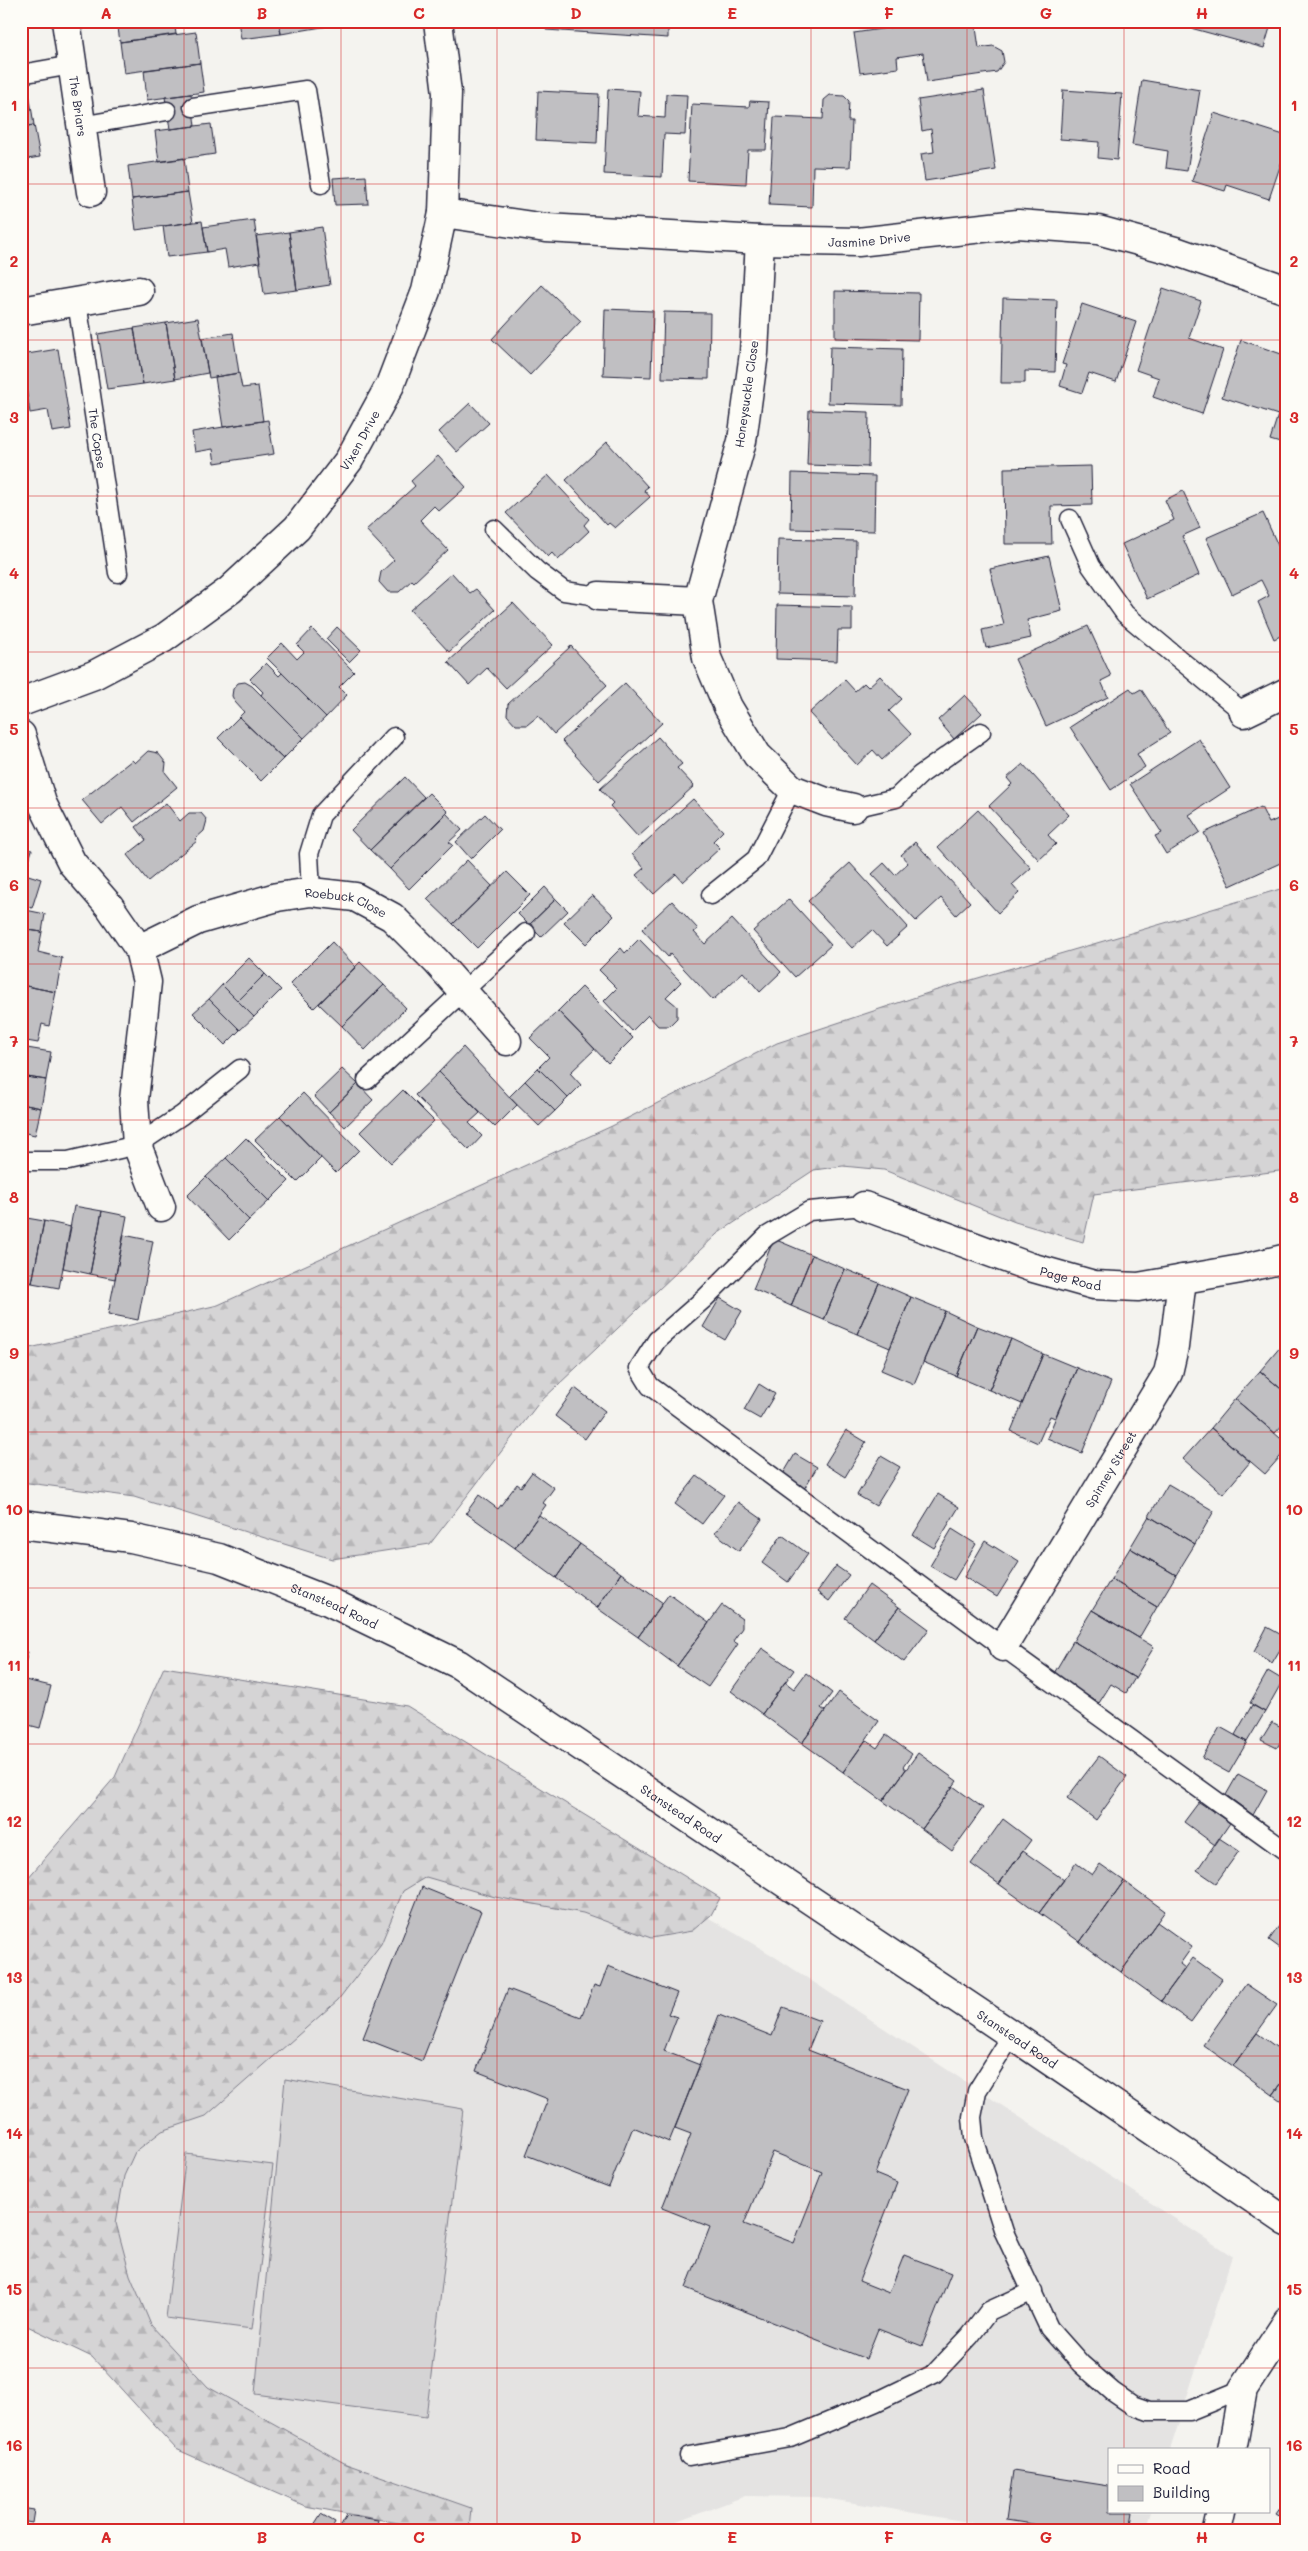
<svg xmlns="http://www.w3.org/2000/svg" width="1308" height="2551" font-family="Mali,sans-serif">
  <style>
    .built { fill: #e4e3e2 }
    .forest { fill: url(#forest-firs); stroke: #7c7b88 }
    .pitch { fill: #d5d4d5; stroke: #7c7b88 }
    .building { fill: #c0bfc2; stroke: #22223b; fill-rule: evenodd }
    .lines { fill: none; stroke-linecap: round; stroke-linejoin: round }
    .lane-casing { stroke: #22223b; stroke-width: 21 }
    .street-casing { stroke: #22223b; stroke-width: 31 }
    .secondary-casing { stroke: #22223b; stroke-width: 31 }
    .lane { stroke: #fdfcf7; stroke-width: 18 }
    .street { stroke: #fdfcf7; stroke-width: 28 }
    .secondary { stroke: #fdfcf7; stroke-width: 28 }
    .grid { fill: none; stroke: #d62828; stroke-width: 1; stroke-opacity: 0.55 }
    .labels { text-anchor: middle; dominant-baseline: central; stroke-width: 4; stroke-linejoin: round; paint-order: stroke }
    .street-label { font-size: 12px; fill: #22223b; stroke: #fdfcf7 }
    .neatline { fill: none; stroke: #d62828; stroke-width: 2 }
    .grid-label { font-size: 16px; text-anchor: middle; font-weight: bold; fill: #d62828 }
  </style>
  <defs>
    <pattern id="forest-firs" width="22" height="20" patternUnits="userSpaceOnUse" patternTransform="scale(1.25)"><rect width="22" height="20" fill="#d5d4d5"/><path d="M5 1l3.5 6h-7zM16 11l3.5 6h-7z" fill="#b7b6b8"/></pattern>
  </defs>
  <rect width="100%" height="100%" fill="#f4f3ef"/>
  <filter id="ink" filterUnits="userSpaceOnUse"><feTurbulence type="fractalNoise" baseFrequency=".02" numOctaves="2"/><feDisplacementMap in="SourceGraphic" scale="10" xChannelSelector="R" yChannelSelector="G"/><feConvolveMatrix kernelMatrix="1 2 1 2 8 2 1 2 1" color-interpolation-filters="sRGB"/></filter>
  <g filter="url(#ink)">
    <path class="built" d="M164,1667L294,1728L461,1773L772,1955L1232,2256L1170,2450H1109V2512H1151L1145,2530H1016L818,2497L745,2496L656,2530H437L305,2506L176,2449L21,1886L115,1777Z"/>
    <path class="forest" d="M1287,887V1170L1094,1194L1083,1242L1015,1222L884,1170L843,1166L814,1170L717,1234L538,1404L430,1544L332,1559L134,1497L21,1482V1350L218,1305L612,1126L777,1043L934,991Z
      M164,1667L407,1706L720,1898L711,1915L692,1931L651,1938L583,1913L495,1897L426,1877L403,1891L381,1944L338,2000L206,2116L162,2131L135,2152L124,2176L116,2223L130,2275L151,2325L208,2387L346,2464L471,2508L469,2530H437L305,2506L176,2449L92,2357L21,2323V1886L115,1777Z"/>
    <path class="pitch" d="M285,2079L463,2109L426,2417L255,2394Z
      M186,2154L273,2165L252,2329L166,2318Z"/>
    <path class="building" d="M117,21H174L176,34L120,42Z
      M238,21H279L281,34L241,39Z
      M279,21H321L322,27L281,34Z
      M321,21H363L322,27Z
      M547,21H668V38L546,30Z
      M935,21H975L979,48L993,46L1002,51L1004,62L997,72L927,82L923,53L897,57L898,68L860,73L854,33Z
      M1165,21H1272L1264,48Z
      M196,32L200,63L124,73L120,42Z
      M200,63L204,92L147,100L144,70Z
      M1142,80L1200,90L1187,171L1166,168L1168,151L1132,145Z
      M608,89L640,91L638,116L665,118L666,94L687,95L685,135L664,134L662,177L604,174Z
      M984,90L996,170L925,181L921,154L934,152L931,129L922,131L918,100Z
      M1063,90L1122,94L1117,160L1098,158L1099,142L1060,139Z
      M538,91L599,94L597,143L536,140Z
      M29,93L34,125L21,127V94Z
      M191,94L195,126L170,129L165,97Z
      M830,95L844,96L849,101L848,121H852L850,167L813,166L812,207L769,205L774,117L823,119L824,100Z
      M750,101L769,102L766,150H748L746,184L688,181L692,104L749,107Z
      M1214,113L1287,136V146L1269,199L1227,185L1225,191L1192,181Z
      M211,124L215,154L159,162L155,131Z
      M34,125L40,157L21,160V127Z
      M184,158L188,192L132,199L128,166Z
      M366,176L368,204L335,205L333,178Z
      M188,192L193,222L136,230L132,199Z
      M254,220L260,262L228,267L225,249L207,252L203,227Z
      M202,221L207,252L167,257L163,226Z
      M322,227L330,285L297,290L289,232Z
      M289,232L297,290L264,294L256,236Z
      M542,285L581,321L530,375L492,339Z
      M1163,288L1201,301L1189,338L1223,350L1202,414L1153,397L1159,378L1136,370Z
      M835,291L919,293L918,340L835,338Z
      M1003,298L1057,300L1055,372L1025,371V383H1001Z
      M1082,304L1136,322L1116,382L1089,373L1082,393L1060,386L1066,365L1062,364Z
      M605,309L653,311L651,377L603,375Z
      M664,312L710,313L709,379L662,378Z
      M198,318L208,373L175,379L166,323Z
      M166,323L175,379L143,384L134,328Z
      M134,328L143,384L107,389L98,334Z
      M233,333L239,373L209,378L202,338Z
      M1241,340L1287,356V389L1284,398L1287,399V445L1270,440L1278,415L1222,397Z
      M830,347L902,349L901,405L828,403Z
      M58,349L71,429L52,432L48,410L30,413L21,355Z
      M239,373L242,388L258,386L263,421L223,427L215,377Z
      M470,403L489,423L457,452L439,432Z
      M809,410L869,412L868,467L807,465Z
      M268,420L274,454L215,463L213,449L195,452L192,432Z
      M607,442L648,487L644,490L650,497L615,528L609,523L607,525L566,480Z
      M438,456L466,487L439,511L434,506L420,520L448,550L414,582L412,580L399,592H388L379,582L381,572L394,560L366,530L415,486L411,481Z
      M1091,466L1092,505L1051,506L1052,544H1005L1004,468Z
      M792,473L875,476L874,531L791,529Z
      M548,475L589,519L584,525L589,531L558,560L552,553L548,557L506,513Z
      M1183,491L1200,528L1182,536L1199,575L1147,599L1122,544L1174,520L1165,500Z
      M1263,513L1287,565V633L1274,639L1258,602L1269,596L1261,580L1232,594L1206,538Z
      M778,539L856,541L855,596L777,594Z
      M1049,556L1062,611L1027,620L1031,638L986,648L982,630L1004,625L990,569Z
      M452,573L470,593L476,589L495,610L449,652L410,610Z
      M513,603L553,645L506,688L487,668L469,685L448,662Z
      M777,605L852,607V630H838L837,661L776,659Z
      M1088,626L1111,676L1101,681L1108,697L1046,726L1015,659Z
      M337,627L361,650L349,662L326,639Z
      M312,629L354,672L339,687L347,695L326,717L267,658L282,643L297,659L304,652L297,645Z
      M571,646L607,685L554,734L538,716L527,725H516L507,715L508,704Z
      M266,663L279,676L282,673L326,717L304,738L261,695L263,692L250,679Z
      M880,676L902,699L889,711L911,734L882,760L873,750L857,765L809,713L845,680L855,691L864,683L868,687Z
      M245,682L252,686L304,738L283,759L239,717L244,712L235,702L232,696L233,689L238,683Z
      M625,683L662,723L599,781L562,741Z
      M1130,688L1134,693L1141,689L1170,733L1137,754L1145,767L1111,790L1070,727Z
      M965,695L982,713L954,739L938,720Z
      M239,717L283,759L261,781L218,738Z
      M658,737L682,764L677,768L694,786L638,837L610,806L613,803L600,789Z
      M1199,739L1230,788L1189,815L1200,832L1166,854L1155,836L1162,833L1130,784Z
      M148,751L158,753L166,763L165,772L177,787L134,822L122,807L102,824L82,800L132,760L135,763Z
      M1023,764L1069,815L1048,835L1056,844L1039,860L989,806L1012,784L1007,778Z
      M405,777L424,797L370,850L351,830Z
      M429,793L448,812L390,869L370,850Z
      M693,799L723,831L713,841L720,848L683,882L676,874L654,894L636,875L644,868L632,854Z
      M166,803L180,821L189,813H201L207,820L204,831L195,839L197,841L148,881L127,855L146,840L136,827Z
      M1261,807L1269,823L1287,815V860L1230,886L1204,833Z
      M978,810L1031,868L1012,885L1019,893L998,913L938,847Z
      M446,813L462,830L449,842L453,845L409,889L390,869Z
      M485,814L500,830L471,859L456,842Z
      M915,842L970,902L956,915L941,898L916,921L872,874L884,863L895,875L908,863L901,855Z
      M21,848L32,850L25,874L41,879L32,908L21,904Z
      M467,860L492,886L453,924L427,899Z
      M850,863L908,927L887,946L872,930L852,948L808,901Z
      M507,872L530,895L477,948L453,924Z
      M545,887L556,899L529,925L518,914Z
      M592,895L614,916L586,944L564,922Z
      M556,899L568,911L541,937L529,925Z
      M789,899L831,945L795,977L753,931Z
      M672,901L698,929L694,932L705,944L732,919L781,972L760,992L743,972L713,1000L670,954L668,957L642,929Z
      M21,909L45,914L42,932L21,929Z
      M21,929L42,932L38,952L62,958L56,992L21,985Z
      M639,939L681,982L666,997L677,1006V1018L669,1026H658L648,1015L632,1031L604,1001L617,988L599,970L621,948L625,953Z
      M332,942L356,967L314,1008L290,984Z
      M249,958L265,974L238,1001L222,985Z
      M360,962L384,985L342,1026L319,1004Z
      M265,974L281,990L254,1017L238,1001Z
      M21,985L56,992L49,1026L42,1024L38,1043L21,1040Z
      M222,985L254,1017L240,1030L209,999Z
      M384,985L406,1008L365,1050L342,1026Z
      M582,987L633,1038L608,1063L558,1011Z
      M209,999L240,1030L225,1045L193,1013Z
      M558,1011L595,1049L570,1073L581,1085L568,1098L538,1068L549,1057L530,1038Z
      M21,1047L51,1052L46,1080L21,1076Z
      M463,1047L517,1105L495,1127L439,1072Z
      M538,1068L568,1098L555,1111L525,1081Z
      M342,1069L358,1084L329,1112L314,1096Z
      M439,1072L480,1113L469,1123L482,1136L469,1150L415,1095Z
      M21,1076L46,1080L41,1108L21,1104Z
      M525,1081L555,1111L539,1126L509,1097Z
      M358,1084L373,1100L345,1127L329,1112Z
      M403,1090L434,1121L391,1163L360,1132Z
      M303,1093L359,1150L336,1173L280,1116Z
      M21,1104L41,1108L35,1135L21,1132Z
      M280,1116L321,1158L297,1182L255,1140Z
      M246,1138L289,1181L269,1201L226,1158Z
      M226,1158L269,1201L249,1220L206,1177Z
      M206,1177L249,1220L229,1240L187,1196Z
      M74,1206L102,1211L90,1274L63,1268Z
      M102,1211L127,1216L115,1279L90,1274Z
      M21,1217L44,1221L32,1283L21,1281Z
      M44,1221L71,1227L59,1288L32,1283Z
      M124,1235L153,1241L138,1320L108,1314Z
      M774,1239L812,1255L791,1306L753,1289Z
      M812,1255L845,1269L824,1320L791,1306Z
      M845,1269L879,1283L857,1334L824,1320Z
      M879,1283L911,1297L890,1348L857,1334Z
      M911,1297L945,1311L914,1384L881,1370Z
      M720,1298L742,1311L725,1340L703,1327Z
      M945,1311L977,1326L956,1376L923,1362Z
      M977,1326L1011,1339L989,1390L956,1376Z
      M1011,1339L1043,1354L1022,1404L989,1390Z
      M1287,1339V1394L1260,1371Z
      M1043,1354L1077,1368L1055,1418L1050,1416L1038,1443L1011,1431Z
      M1077,1368L1111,1382L1082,1453L1047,1438Z
      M1260,1371L1287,1394V1420L1275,1433L1235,1399Z
      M759,1384L775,1394L760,1419L744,1410Z
      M575,1388L605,1411L585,1439L555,1416Z
      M1235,1399L1287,1444V1449L1265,1474L1211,1428Z
      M1211,1428L1250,1462L1223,1494L1183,1459Z
      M846,1430L866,1442L845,1477L825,1464Z
      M795,1454L817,1467L804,1489L782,1476Z
      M881,1456L900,1467L876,1506L857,1495Z
      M532,1472L554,1488L543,1503L546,1505L515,1548L466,1513L479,1495L498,1509L517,1484L521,1487Z
      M697,1476L724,1495L702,1524L675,1504Z
      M1168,1484L1214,1511L1195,1544L1149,1516Z
      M938,1494L959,1507L934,1548L913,1535Z
      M738,1502L762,1519L739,1551L715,1533Z
      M539,1515L580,1544L556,1578L515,1548Z
      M1149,1516L1195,1544L1176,1575L1130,1548Z
      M952,1529L976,1544L954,1580L930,1566Z
      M782,1535L808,1554L788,1582L762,1563Z
      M985,1541L1019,1562L997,1597L964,1577Z
      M580,1544L621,1573L597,1608L556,1578Z
      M1130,1548L1176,1575L1157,1607L1111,1579Z
      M836,1566L849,1575L829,1601L817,1592Z
      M621,1573L663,1603L638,1637L597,1608Z
      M1111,1579L1157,1607L1139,1638L1092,1610Z
      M869,1585L899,1607L874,1640L845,1618Z
      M669,1594L709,1623L677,1666L638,1637Z
      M722,1605L742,1619V1628L733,1641L738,1644L708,1687L677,1666Z
      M899,1607L929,1629L904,1662L874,1640Z
      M1092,1610L1154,1647L1135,1678L1073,1641Z
      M1267,1627L1287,1638L1272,1663L1254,1652Z
      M1073,1641L1135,1678L1126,1693L1111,1684L1099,1703L1053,1675Z
      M762,1648L794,1670L762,1714L731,1691Z
      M21,1651L28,1652L21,1678Z
      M1268,1671L1283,1680L1265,1712L1250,1703Z
      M806,1673L832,1693L821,1708L825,1711L802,1743L762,1714L785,1682L794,1689Z
      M21,1679L51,1686L40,1728L21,1723Z
      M839,1692L879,1721L843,1772L802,1743Z
      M1252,1705L1265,1712L1247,1742L1235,1735Z
      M1272,1722L1287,1730L1277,1748L1261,1740Z
      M1220,1727L1247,1742L1229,1773L1202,1758Z
      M886,1735L912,1754L903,1767L906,1769L883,1801L843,1772L866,1740L877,1748Z
      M918,1753L957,1781L922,1829L883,1801Z
      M1099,1756L1127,1777L1096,1820L1067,1798Z
      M1238,1774L1267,1790L1253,1815L1226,1795Z
      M953,1786L983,1808L952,1851L922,1829Z
      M1199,1802L1230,1823L1215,1845L1184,1822Z
      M1003,1819L1031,1840L999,1884L971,1864Z
      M1219,1838L1239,1851L1216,1883L1197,1870Z
      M1023,1851L1064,1880L1039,1913L999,1884Z
      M1076,1863L1092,1875L1100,1864L1124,1881L1080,1942L1039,1913Z
      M1124,1881L1165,1911L1121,1972L1080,1942Z
      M422,1887L481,1911L422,2061L363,2038Z
      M1287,1915V1953L1269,1940Z
      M1157,1922L1192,1947L1180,1964L1185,1968L1161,2001L1121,1972Z
      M1193,1958L1222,1979L1191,2022L1161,2001Z
      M608,1966L677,1993L668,2014L677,2017L664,2051L700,2065L669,2142L633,2127L609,2187L526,2155L548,2099L476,2071L508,1989L581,2017L594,1985L600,1987Z
      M1246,1984L1277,2005L1233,2066L1203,2045Z
      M783,2007L820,2021L808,2050L908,2089L875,2174L897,2183L859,2281L889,2293L904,2255L951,2273L922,2346L878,2329L866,2359L686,2288L710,2227L662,2208L691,2134L675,2128L719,2015L772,2036ZM773,2152L822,2172L794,2243L744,2224Z
      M1257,2033L1287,2055V2076L1273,2095L1233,2066Z
      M1287,2076V2105L1273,2095Z
      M1013,2471L1109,2486V2512H1133L1130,2530H1071L1006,2520Z
      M1287,2500V2520L1277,2514Z
      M21,2508L34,2510L32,2523L21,2521Z
      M321,2514L335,2522L331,2530L312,2528Z
      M347,2515L378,2520L376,2530H338Z"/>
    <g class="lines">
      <defs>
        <g id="lane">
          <path d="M21,74L72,65"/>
          <path d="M193,107L306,90L321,184"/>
          <path d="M80,126L167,111"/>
          <path id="s1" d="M77,302L118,573"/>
          <path d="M1070,519L1091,566L1125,614L1244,713"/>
          <path d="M494,529L537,571L564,591L599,596"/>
          <path d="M853,808L896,798L920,775L981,732"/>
          <path d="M311,892L309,854L321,815L394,737"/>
          <path d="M711,895L756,859L792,789"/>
          <path d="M367,1080L526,933"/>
          <path d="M21,1161H68L137,1145L182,1115L240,1069"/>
          <path d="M864,1206L809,1211L767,1236L705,1298L657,1340L639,1368L650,1386L1003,1647L1287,1852"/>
          <path d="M1012,2035L977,2091L972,2117L974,2138L1004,2232L1049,2328L1081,2364L1113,2392L1132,2405L1149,2411H1189L1243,2389"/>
          <path d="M689,2456L790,2438L876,2402L934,2374L970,2336L989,2311L1033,2291"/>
        </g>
        <g id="street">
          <path id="s2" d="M66,21L91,192"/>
          <path id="s3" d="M443,213L546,228L760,240L858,242L1018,224L1098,230L1175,251L1287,290"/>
          <path d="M760,240L754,353L742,441L698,601L707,658L728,707L757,755L792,789L826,802L853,808"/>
          <path d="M21,311L139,291"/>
          <path d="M599,596L698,601"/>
          <path id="s4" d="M21,702L94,675L164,638L230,590L297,528L349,460L390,385L426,291L443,213L447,93L438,21"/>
          <path d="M1244,713L1287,692"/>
          <path d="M21,735L42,803L72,863L110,907L139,949L147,982L134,1100L137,1145L161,1207"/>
          <path id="s5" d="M139,949L198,920L277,897L311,892L355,897L392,917L436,961L507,1041"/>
          <path id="s6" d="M864,1206L1030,1267L1094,1285L1138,1287L1241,1269L1287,1258"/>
          <path id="s7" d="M1003,1647L1168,1373L1174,1347L1182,1279"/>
          <path d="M1232,2450L1243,2389L1287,2322"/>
          <path d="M1217,2530L1221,2512"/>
        </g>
        <g id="secondary">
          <path id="s8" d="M21,1524L131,1538L219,1558L328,1601L458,1664L1012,2035L1287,2222"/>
        </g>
      </defs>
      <use href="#lane" class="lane-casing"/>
      <use href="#street" class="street-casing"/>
      <use href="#secondary" class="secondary-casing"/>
      <use href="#lane" class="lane"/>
      <use href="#street" class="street"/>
      <use href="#secondary" class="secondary"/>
    </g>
  </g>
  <path class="grid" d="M184,21V2530M341,21V2530M497,21V2530M654,21V2530M811,21V2530M967,21V2530M1124,21V2450M21,184H1287M21,340H1287M21,496H1287M21,652H1287M21,808H1287M21,964H1287M21,1120H1287M21,1276H1287M21,1432H1287M21,1588H1287M21,1744H1287M21,1900H1287M21,2056H1287M21,2212H1287M21,2368H1287M1124,2512V2530"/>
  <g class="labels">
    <g class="street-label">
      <text stroke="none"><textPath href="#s2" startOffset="86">The Briars</textPath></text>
      <text stroke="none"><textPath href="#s3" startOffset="428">Jasmine Drive</textPath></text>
      <text transform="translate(746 394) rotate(-82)">Honeysuckle Close</text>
      <text stroke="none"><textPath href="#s1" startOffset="138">The Copse</textPath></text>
      <text stroke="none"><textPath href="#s4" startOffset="438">Vixen Drive</textPath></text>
      <text stroke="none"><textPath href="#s5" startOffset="219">Roebuck Close</textPath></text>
      <text stroke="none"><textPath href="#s6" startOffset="219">Page Road</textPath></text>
      <text stroke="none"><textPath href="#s7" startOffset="208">Spinney Street</textPath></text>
      <text stroke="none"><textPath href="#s8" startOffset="326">Stanstead Road</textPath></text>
      <text stroke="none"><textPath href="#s8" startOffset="731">Stanstead Road</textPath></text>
      <text stroke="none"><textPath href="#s8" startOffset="1136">Stanstead Road</textPath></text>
    </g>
  </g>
  <rect width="1308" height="2551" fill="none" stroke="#fdfcf7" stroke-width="55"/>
  <rect x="1108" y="2448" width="162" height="65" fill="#fdfcf7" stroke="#a5a5ac"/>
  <rect x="1118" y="2465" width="25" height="8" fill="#fdfcf7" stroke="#a5a5ac"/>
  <text x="1153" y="2474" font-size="15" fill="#22223b">Road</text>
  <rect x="1118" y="2486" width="25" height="15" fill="#c0bfc2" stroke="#a5a5ac"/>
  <text x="1153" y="2498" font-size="15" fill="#22223b">Building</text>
  <rect x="28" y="28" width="1252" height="2496" class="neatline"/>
  <g class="grid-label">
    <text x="106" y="19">A</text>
    <text x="262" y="19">B</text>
    <text x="419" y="19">C</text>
    <text x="576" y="19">D</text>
    <text x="732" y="19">E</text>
    <text x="889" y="19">F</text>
    <text x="1046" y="19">G</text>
    <text x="1202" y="19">H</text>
    <text x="14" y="111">1</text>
    <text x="1294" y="111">1</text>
    <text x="14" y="267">2</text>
    <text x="1294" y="267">2</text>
    <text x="14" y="423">3</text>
    <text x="1294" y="423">3</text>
    <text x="14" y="579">4</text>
    <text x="1294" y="579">4</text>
    <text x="14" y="735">5</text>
    <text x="1294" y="735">5</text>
    <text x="14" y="891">6</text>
    <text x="1294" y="891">6</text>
    <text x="14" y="1047">7</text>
    <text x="1294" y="1047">7</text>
    <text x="14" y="1203">8</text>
    <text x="1294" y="1203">8</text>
    <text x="14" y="1359">9</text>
    <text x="1294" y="1359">9</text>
    <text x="14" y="1515">10</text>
    <text x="1294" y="1515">10</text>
    <text x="14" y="1671">11</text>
    <text x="1294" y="1671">11</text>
    <text x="14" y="1827">12</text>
    <text x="1294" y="1827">12</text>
    <text x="14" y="1983">13</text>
    <text x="1294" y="1983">13</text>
    <text x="14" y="2139">14</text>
    <text x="1294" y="2139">14</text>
    <text x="14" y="2295">15</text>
    <text x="1294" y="2295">15</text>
    <text x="14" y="2451">16</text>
    <text x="1294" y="2451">16</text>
    <text x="106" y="2543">A</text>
    <text x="262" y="2543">B</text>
    <text x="419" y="2543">C</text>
    <text x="576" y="2543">D</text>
    <text x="732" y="2543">E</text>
    <text x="889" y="2543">F</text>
    <text x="1046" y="2543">G</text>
    <text x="1202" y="2543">H</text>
  </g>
</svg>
